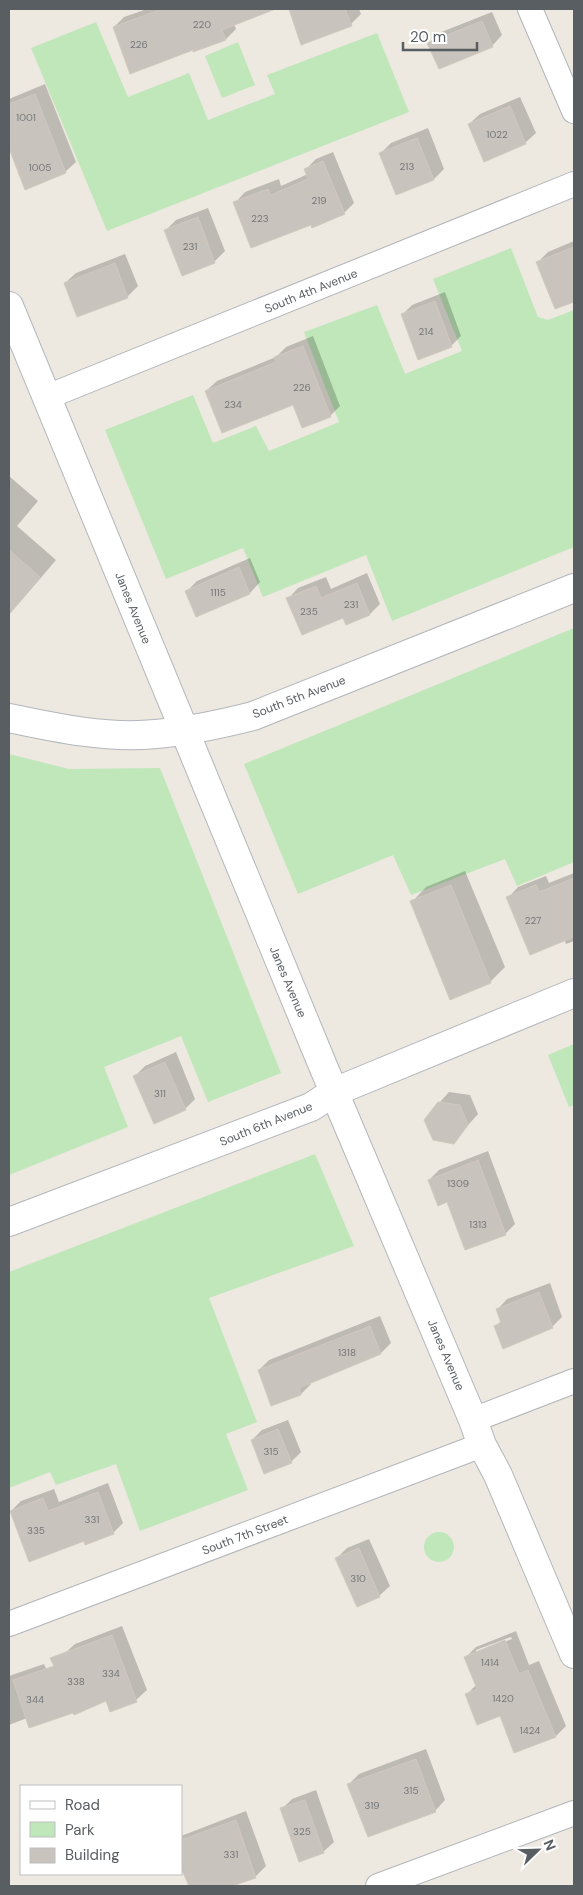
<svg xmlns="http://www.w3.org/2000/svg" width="583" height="1895" font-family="'DM Sans',sans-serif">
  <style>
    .green { fill: #c0e7ba }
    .shadow { fill: #0003; fill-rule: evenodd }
    .building { fill: #c8c3bd; stroke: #d2c9be }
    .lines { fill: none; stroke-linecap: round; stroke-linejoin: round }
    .street-casing { stroke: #b1b5b9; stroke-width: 26 }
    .secondary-casing { stroke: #b2b7bc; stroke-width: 30 }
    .street { stroke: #fff; stroke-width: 24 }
    .secondary { stroke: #fff; stroke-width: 28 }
    .labels { text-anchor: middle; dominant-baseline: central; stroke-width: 5; stroke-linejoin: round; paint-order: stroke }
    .number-label { font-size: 10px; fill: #757779 }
    .street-label { font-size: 12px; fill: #595e62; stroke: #fff }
  </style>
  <rect width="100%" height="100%" fill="#ede8e0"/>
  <path class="green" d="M96,22L128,97L189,73L208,120L275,94L267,75L377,33L409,112L107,231L31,48Z
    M238,42L255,85L222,98L205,56Z
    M511,248L538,317L548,320L574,310V547L392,621L366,555L263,597L243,548L166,579L105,430L193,395L213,443L256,426L269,451L339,422L304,332L377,305L405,374L462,351L433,279Z
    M574,628V862L517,886L505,859L411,895L393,855L298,894L244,764Z
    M9,754L69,769L160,768L281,1073L208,1102L181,1036L104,1067L128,1127L9,1175Z
    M574,1044V1105L569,1107L548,1055Z
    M315,1154L354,1246L209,1298L257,1422L226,1434L248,1490L140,1531L116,1464L56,1485L50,1472L9,1488V1272Z
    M424 1547a15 15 0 1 1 30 0a15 15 0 1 1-30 0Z"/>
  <path class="shadow" d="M147,9H274L234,24L236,29L226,39L194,51L193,49L114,27L124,17Z
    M290,9H359L361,14L351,24L302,44Z
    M492,12L502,35L492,46L429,43L439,33Z
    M45,84L76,162L65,172L26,188L9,144V99Z
    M520,97L536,133L525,143L469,124L480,114Z
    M428,128L444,169L434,179L397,194L381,153L391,143Z
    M333,152L354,203L344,213L311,223L235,203L245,192L279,179L281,186L308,174L306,169L316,159Z
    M208,208L225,251L214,262L166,230L176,220Z
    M574,241V301L556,308L538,262L548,252Z
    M125,254L138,286L128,296L78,316L65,283L76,273Z
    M445,292L461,336L451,346L402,315L412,305Z
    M313,336L340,406L330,416L294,404L206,391L217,381L276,357L286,347Z
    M9,476L38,501L17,526L56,560L9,615Z
    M250,558L260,582L250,593L197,615L187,591L197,581Z
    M367,573L380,604L370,614L346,624L343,617L288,599L298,588L326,577L331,589Z
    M465,871L505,967L490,982L412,902L426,887Z
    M574,873V941L566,944L564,939L508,898L518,887L546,876L549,883Z
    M176,1052L195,1099L185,1109L135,1076L145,1066Z
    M449,1092L470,1095L478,1114L453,1142L439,1103Z
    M488,1151L515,1224L505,1234L448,1200L429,1180L439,1170Z
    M550,1283L562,1317L552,1327L496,1326L501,1321L497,1310L507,1299Z
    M380,1316L391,1343L381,1353L310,1382L311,1384L301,1394L272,1404L259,1370L269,1360Z
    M288,1420L301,1452L291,1462L252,1440L262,1430Z
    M108,1483L123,1523L113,1533L85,1540L11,1511L21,1501L54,1489L59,1502Z
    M369,1539L390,1586L379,1596L337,1558L347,1548Z
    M122,1626L147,1690L136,1700H107L64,1654L75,1644Z
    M516,1631L529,1665L539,1661L566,1726L556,1736L515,1751L501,1715L467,1694L477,1684L466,1657L476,1647ZM511,1637L512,1639L476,1653V1650Z
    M44,1664L63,1709L27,1718L9,1725V1676Z
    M426,1749L445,1800L435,1811L349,1784L359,1774Z
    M316,1790L334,1842L323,1852L282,1809L292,1799Z
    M246,1811L266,1866L256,1876L229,1886H190L181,1864V1836Z"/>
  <path class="building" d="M162,9H273V10L222,30L226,40L193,52V50L130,74L113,27Z
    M289,9H345L352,26L301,45Z
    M482,21L493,47L439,69L427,43Z
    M35,94L66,173L25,190L9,148V104Z
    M510,106L526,144L484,162L468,124Z
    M417,138L434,180L396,195L379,153Z
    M323,161L345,214L312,228L311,225L251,248L233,202L268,189L271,195L308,179L304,169Z
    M198,217L215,263L182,276L164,230Z
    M574,247V302L555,309L536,262Z
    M115,263L128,298L77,317L64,283Z
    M435,301L452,347L418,360L401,314Z
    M303,346L331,417L302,428L293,405L222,433L205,391L276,362L274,357Z
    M9,550L40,577L9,614Z
    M239,567L250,594L196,617L185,591Z
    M357,583L370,615L346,625L343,618L302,635L286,598L316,586L321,598Z
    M574,878V937L530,955L506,897L536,885L539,892Z
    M451,885L491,983L450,1000L410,901Z
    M165,1062L186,1110L154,1124L133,1076Z
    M438,1102L460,1105L468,1125L454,1144L433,1140L424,1120Z
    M478,1160L506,1235L465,1250L447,1202L438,1206L428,1180Z
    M539,1292L553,1328L503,1349L494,1326L501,1323L496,1309Z
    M370,1326L381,1354L299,1388L301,1395L271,1406L258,1370Z
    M278,1429L292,1463L264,1474L251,1440Z
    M98,1492L114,1534L85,1545L84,1541L29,1562L10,1511L43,1498L48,1511Z
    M359,1548L380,1597L357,1607L335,1558Z
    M112,1635L137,1702L110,1712L106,1701L74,1715L73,1713L29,1728L13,1680L54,1666L50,1658Z
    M505,1640L519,1674L528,1670L556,1737L514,1753L500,1716L477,1725L465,1694L477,1689L464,1657Z
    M416,1759L436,1812L368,1837L347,1784Z
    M305,1800L324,1853L299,1862L280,1808Z
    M236,1820L256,1878L232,1886H189L181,1868V1840Z"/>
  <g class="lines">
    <defs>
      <path id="street" d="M530,9L574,111
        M47,397L574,184
        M473,1420L574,1381
        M9,1624L482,1445
        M378,1886L574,1813"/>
      <path id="secondary" d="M9,306L323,1066L473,1420L482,1445L498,1475L574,1654
        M9,718C56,728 107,739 156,734C189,731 221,724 253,716L574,588
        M9,1222L311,1107L334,1092L574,993"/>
    </defs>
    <use href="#street" class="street-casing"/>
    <use href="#secondary" class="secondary-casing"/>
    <use href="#street" class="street"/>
    <use href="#secondary" class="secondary"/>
  </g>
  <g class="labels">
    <g class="number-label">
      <text x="202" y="24">220</text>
      <text x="139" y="44">226</text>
      <text x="26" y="117">1001</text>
      <text x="497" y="134">1022</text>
      <text x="407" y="166">213</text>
      <text x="40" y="167">1005</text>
      <text x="319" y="200">219</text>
      <text x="260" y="218">223</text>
      <text x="190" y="246">231</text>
      <text x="426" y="331">214</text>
      <text x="302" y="387">226</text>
      <text x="233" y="404">234</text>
      <text x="218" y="592">1115</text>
      <text x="351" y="604">231</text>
      <text x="309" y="611">235</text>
      <text x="533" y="920">227</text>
      <text x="160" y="1093">311</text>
      <text x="458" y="1183">1309</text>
      <text x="478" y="1224">1313</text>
      <text x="347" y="1352">1318</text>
      <text x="271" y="1451">315</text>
      <text x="92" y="1519">331</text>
      <text x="36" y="1530">335</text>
      <text x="358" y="1578">310</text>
      <text x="490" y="1662">1414</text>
      <text x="111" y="1673">334</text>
      <text x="76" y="1681">338</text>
      <text x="503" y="1698">1420</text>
      <text x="35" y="1699">344</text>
      <text x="530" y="1730">1424</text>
      <text x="411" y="1790">315</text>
      <text x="372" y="1805">319</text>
      <text x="302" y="1831">325</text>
      <text x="231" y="1854">331</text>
    </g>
    <g class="street-label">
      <text transform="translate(311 291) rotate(-22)">South 4th Avenue</text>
      <text transform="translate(133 608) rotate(68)">Janes Avenue</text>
      <text transform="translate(299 697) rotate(-21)">South 5th Avenue</text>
      <text transform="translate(288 982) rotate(67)">Janes Avenue</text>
      <text transform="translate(266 1124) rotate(-22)">South 6th Avenue</text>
      <text transform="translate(446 1355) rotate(67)">Janes Avenue</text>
      <text transform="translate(245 1535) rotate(-21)">South 7th Street</text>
    </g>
  </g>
  <rect width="583" height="1895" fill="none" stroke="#595e62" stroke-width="20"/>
  <rect x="20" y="1785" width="162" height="90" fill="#ffffff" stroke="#bdbfc0"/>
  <rect x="30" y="1801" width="25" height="8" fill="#ffffff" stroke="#bdbfc0"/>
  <text x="65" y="1810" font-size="15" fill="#595e62">Road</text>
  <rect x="30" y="1822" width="25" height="15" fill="#c0e7ba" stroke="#bdbfc0"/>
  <text x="65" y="1835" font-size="15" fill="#595e62">Park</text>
  <rect x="30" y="1848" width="25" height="15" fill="#c8c3bd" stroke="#bdbfc0"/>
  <text x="65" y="1860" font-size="15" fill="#595e62">Building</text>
  <g transform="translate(538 1850) rotate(67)" stroke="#ffffff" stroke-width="4" paint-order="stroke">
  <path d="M0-4L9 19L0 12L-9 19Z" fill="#595e62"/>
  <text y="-8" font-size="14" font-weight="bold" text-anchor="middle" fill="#595e62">N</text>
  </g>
  <path d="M403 42v8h74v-8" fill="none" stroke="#595e62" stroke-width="2.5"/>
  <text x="410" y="42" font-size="15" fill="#595e62" stroke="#ffffff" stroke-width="4" paint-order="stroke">20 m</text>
</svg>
